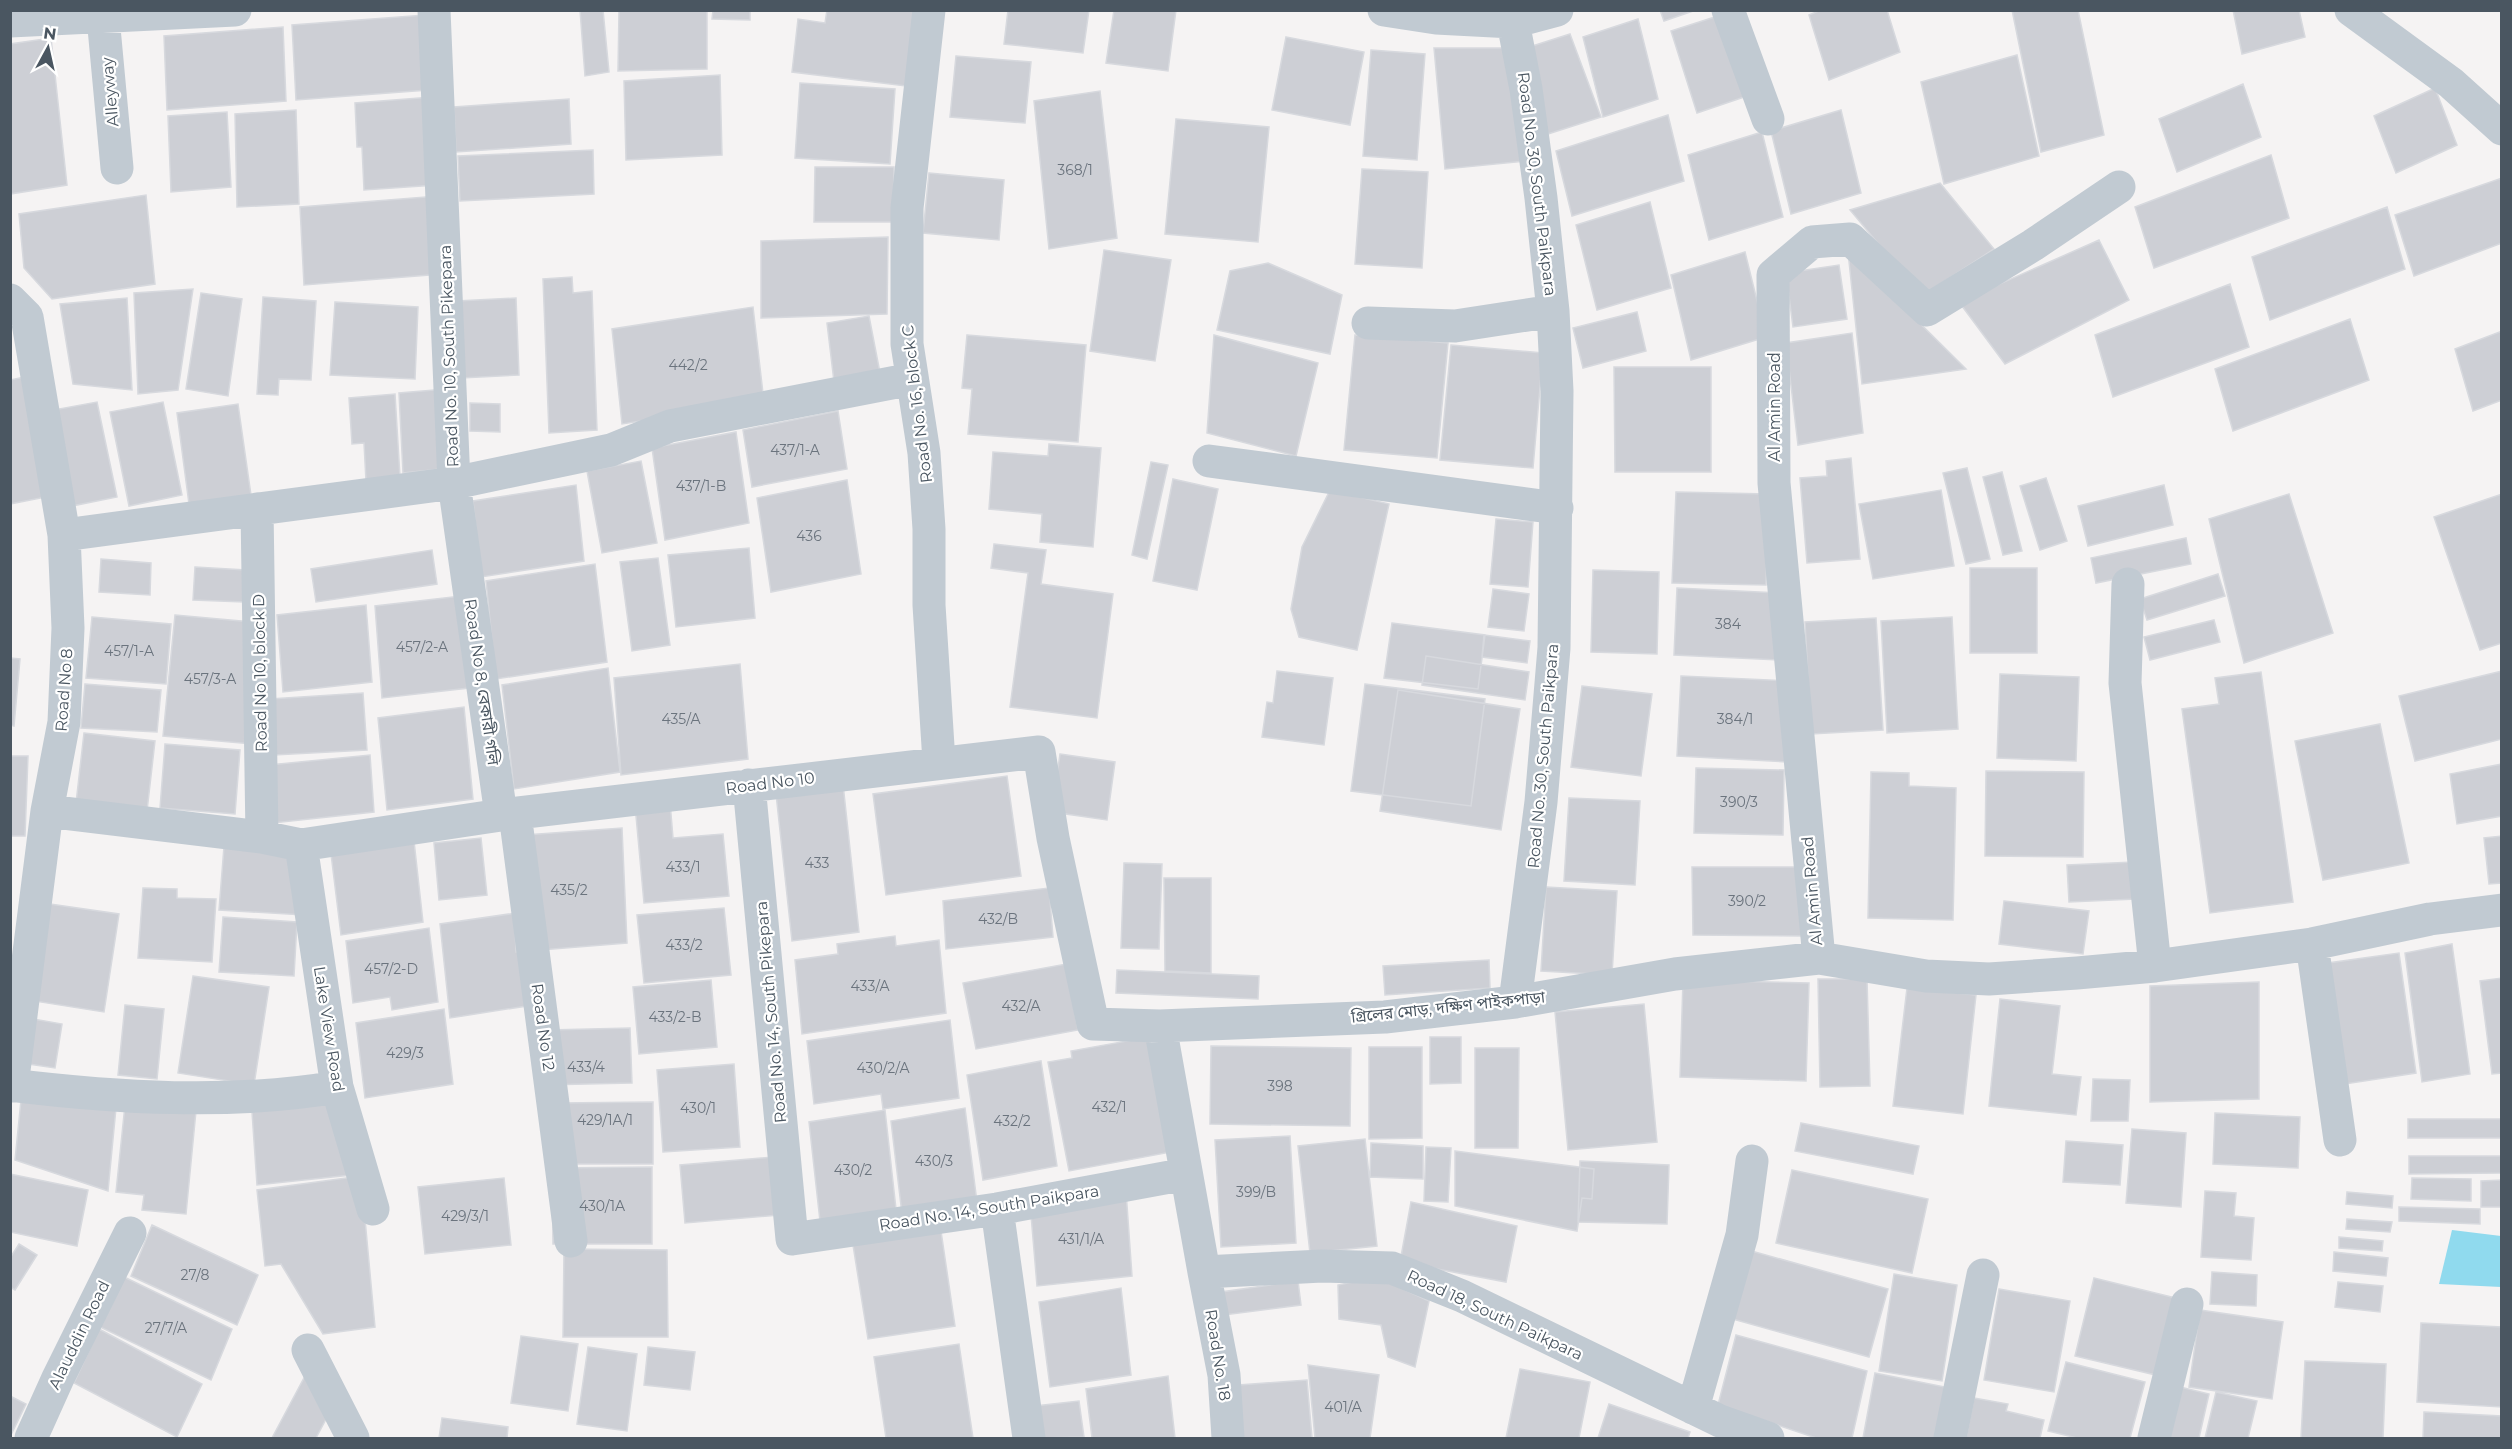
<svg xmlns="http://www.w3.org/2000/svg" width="2512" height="1449" font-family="Montserrat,'Noto Sans Bengali',sans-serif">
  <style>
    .water { fill: #90daee }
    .building { fill: #cdcfd5; stroke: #d7d9de; stroke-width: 1.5 }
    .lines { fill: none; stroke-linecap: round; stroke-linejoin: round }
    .minor { stroke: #c1cad2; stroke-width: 33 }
    .labels { text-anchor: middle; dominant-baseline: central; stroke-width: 4.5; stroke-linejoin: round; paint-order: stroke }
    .number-label { font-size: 14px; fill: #6b747e }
    .street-label { font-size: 16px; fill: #4a5661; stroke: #fff }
  </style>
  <rect width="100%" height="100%" fill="#f5f3f3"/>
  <path class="water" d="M2452,1230L2501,1236V1287L2439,1284Z"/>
  <path class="building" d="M580,10H603L609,72L585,76Z
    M619,10H707V69L618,71Z
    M713,10H750V20L712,19Z
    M827,10H923L914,87L792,72L798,19L825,23Z
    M1008,10H1089L1083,53L1004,44Z
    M1114,10H1176L1168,71L1106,63Z
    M1660,10H1696L1664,21Z
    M1821,10H1887L1900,52L1829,80L1809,15Z
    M2012,10H2078L2104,135L2041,152Z
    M2233,10H2299L2305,37L2242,54Z
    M425,15L428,90L296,100L292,25Z
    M1721,15L1750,95L1697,113L1671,31Z
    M1638,19L1658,99L1603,117L1583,37Z
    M283,27L286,101L167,110L164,36Z
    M1570,34L1601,117L1548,134L1526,48Z
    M1286,37L1364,52L1350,125L1272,110Z
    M51,38L67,185L10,194V44Z
    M1434,48H1504L1527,161L1445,169Z
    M1371,50L1425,54L1417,160L1363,156Z
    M2017,55L2039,156L1944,184L1921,82Z
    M956,56L1031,62L1025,123L950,117Z
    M720,75L722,155L626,160L624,81Z
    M800,83L895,89L890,164L795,158Z
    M2243,84L2261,137L2177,172L2159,119Z
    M2435,88L2457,145L2396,173L2374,116Z
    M1100,91L1117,238L1049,249L1034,101Z
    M432,97L436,185L364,190L362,147H357L355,103Z
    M569,99L571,144L456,152L454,107Z
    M296,110L299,204L237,207L235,114Z
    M1841,110L1861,193L1791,214L1771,131Z
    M227,112L231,187L171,192L168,116Z
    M1668,115L1684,181L1572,216L1556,151Z
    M1176,119L1269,127L1258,242L1165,234Z
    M1762,132L1783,217L1709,240L1688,155Z
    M593,150L594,194L460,201L458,156Z
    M2271,155L2289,218L2154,268L2135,207Z
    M815,167H894L893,222H814Z
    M1362,169L1428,172L1422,268L1355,264Z
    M929,173L1004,180L999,240L923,233Z
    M2502,178V243L2414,276L2395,215Z
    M1940,183L1994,249L1922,296L1850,210Z
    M146,195L155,284L52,299L24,268L19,214Z
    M438,196L442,274L304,285L300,207Z
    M1650,202L1671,288L1597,310L1576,225Z
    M2387,207L2405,269L2270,320L2252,257Z
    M888,237L887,314L761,318V241Z
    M2099,240L2129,300L2005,364L1959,302Z
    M1104,250L1171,260L1155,361L1090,351Z
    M1745,252L1766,337L1691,360L1671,275Z
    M1848,252L1966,369L1862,384Z
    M1268,263L1342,295L1330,354L1217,330L1230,271Z
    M1839,265L1847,319L1793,327L1786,273Z
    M572,277L573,293L592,291L597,430L549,433L543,279Z
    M2230,284L2249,347L2113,397L2095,335Z
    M193,289L178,390L138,394L134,293Z
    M201,293L242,299L228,396L186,389Z
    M263,297L316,301L311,380L279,379L278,395L257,394Z
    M127,298L132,390L73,384L60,304Z
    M516,298L519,375L461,378L457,301Z
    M335,302L418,307L415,379L330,375Z
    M753,307L764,402L622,424L612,329Z
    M1637,312L1646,351L1583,368L1573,328Z
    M869,316L882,383L835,390L827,323Z
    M2350,319L2369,380L2233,431L2215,369Z
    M2502,331V400L2473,411L2455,349Z
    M1852,333L1863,433L1798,445L1786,343Z
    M967,335L1086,345L1078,442L968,434L972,389L962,388Z
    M1214,335L1318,363L1296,456L1207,433Z
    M1355,335L1448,343L1437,458L1344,450Z
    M1451,345L1543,353L1533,468L1440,460Z
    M1614,367H1711V472H1615Z
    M34,375L51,496L10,504V380Z
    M446,389L451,468L403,473L399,393Z
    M395,394L400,477L366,481L364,443L352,444L349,398Z
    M97,402L117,497L67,507L48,411Z
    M163,402L182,495L129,506L110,412Z
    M470,403L500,404V432L470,431Z
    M238,404L251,495L189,504L177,413Z
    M838,411L847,469L752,487L743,430Z
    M736,432L749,523L665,540L652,448Z
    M1049,444L1101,448L1093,547L1040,542L1042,514L989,509L993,452L1048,456Z
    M1851,458L1860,559L1807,563L1800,478L1827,476L1826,461Z
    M641,461L657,543L602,553L587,471Z
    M1151,462L1168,465L1147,559L1132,555Z
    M1967,468L1990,559L1966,564L1943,473Z
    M2002,472L2022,551L2003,555L1983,477Z
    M2046,478L2067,541L2040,550L2020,486Z
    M1173,479L1218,489L1197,590L1153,581Z
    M847,480L861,574L771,592L757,498Z
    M576,485L584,561L481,577L473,501Z
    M2164,485L2173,525L2088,546L2078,506Z
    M1330,490L1389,504L1357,650L1299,637L1291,609L1302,547Z
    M1941,490L1954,566L1873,579L1859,504Z
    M1676,492L1768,494L1766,585L1672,583Z
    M2289,494L2333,633L2244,663L2209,519Z
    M2502,494V643L2480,650L2434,517Z
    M1496,519L1533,522L1528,587L1490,584Z
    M2186,538L2191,564L2096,583L2091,558Z
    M994,544L1046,550L1041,584L1113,594L1097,718L1010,707L1028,573L991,568Z
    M749,548L755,618L676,627L668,555Z
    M432,550L437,584L316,602L311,569Z
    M658,558L670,645L632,651L620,562Z
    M101,559L151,563L150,595L99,592Z
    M595,564L607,662L496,679L486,581Z
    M195,567L246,570L244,602L193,600Z
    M1970,568H2037V653H1970Z
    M1593,570L1659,572L1657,654L1591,652Z
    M2218,574L2225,596L2147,620L2140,599Z
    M1677,588L1782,593L1779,660L1674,655Z
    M1493,589L1529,594L1524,631L1488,627Z
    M461,596L469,688L382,698L375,606Z
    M366,605L372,682L283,692L277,615Z
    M175,615L252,622V744L163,736Z
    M92,617L171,624L166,684L86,678Z
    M1952,617L1958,729L1887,733L1881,621Z
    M1876,618L1883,730L1811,734L1805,622Z
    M2214,620L2220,642L2150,660L2144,637Z
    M1392,623L1485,635L1478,689L1384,678Z
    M1484,635L1530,641L1527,663L1482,657Z
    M1426,656L1529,672L1525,700L1422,685Z
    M10,658L20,659L14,726L10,725Z
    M740,664L748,759L621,775L614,678Z
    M608,668L620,772L514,789L502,685Z
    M1277,671L1333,678L1324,745L1262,737L1267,702L1273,703Z
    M2502,671V739L2415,761L2399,696Z
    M2261,672L2293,902L2210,913L2182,709L2219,704L2215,678Z
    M2000,674L2079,677L2076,761L1997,758Z
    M1681,676L1792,681L1788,762L1677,756Z
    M85,684L161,690L157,732L81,728Z
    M1365,684L1485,699L1471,806L1351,791Z
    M1582,686L1652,694L1641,776L1571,767Z
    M1398,690L1520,709L1501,830L1380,811Z
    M363,693L367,750L274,755L270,699Z
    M464,707L473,799L387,810L378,718Z
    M2380,724L2409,863L2323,880L2295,741Z
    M84,733L155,741L147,811L76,803Z
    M165,744L240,750L235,814L160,808Z
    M1060,754L1115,762L1107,820L1052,812Z
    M370,755L374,812L273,823L269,765Z
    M10,756H28L25,836H10Z
    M2502,764V816L2457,824L2450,774Z
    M1696,768L1784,770L1783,835L1694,833Z
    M1986,771L2084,772L2083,857L1985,856Z
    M1871,772L1909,773V786L1956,788L1953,920L1868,918Z
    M1007,776L1021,876L886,895L873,794Z
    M843,784L859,932L792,941L776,794Z
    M1569,798L1640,801L1635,885L1564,881Z
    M670,802L673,838L723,834L729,896L644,903L635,805Z
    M622,828L627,943L516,952L511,836Z
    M225,834L299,854L304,915L219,910Z
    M2502,836V883L2489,884L2484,838Z
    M481,838L487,895L439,900L434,843Z
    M414,841L423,922L341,935L331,854Z
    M2134,862L2136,899L2069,902L2067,865Z
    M1124,863L1162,864L1159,949L1121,948Z
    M1692,867H1802L1803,936L1693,935Z
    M1164,878H1211V973L1165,971Z
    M1546,887L1617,891L1612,975L1541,971Z
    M143,888L177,889V898L216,899L212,962L138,958Z
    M1049,888L1053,937L946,949L943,901Z
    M2004,901L2089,911L2083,954L1999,944Z
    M43,903L119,914L104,1012L28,1000Z
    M724,908L731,975L644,983L637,915Z
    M523,912L533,1005L450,1018L440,924Z
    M223,917L297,922L294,976L219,972Z
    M429,928L438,1002L392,1010L390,997L353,1003L346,941Z
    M895,936L896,946L939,940L946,1013L802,1034L795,960L838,954L837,944Z
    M2452,944L2470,1074L2422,1082L2405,953Z
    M2399,953L2416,1073L2345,1084L2328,963Z
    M1489,960L1490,988L1385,995L1383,966Z
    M1066,964L1078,1030L976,1049L963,983Z
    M1117,970L1259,976L1258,999L1116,993Z
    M193,976L269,987L254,1085L178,1073Z
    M2502,978V1073L2492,1074L2480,981Z
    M1818,979H1867L1870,1086L1820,1087Z
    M711,980L717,1047L639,1054L633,987Z
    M1683,980L1809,983L1806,1081L1680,1077Z
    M2259,982V1099L2150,1102V986Z
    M1907,988L1976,995L1963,1114L1893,1106Z
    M2000,999L2060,1006L2052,1074L2081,1077L2076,1115L1989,1106Z
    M1644,1004L1657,1142L1568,1150L1555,1012Z
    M125,1005L164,1009L157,1079L118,1075Z
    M444,1009L453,1084L365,1098L356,1023Z
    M22,1017L62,1024L55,1068L15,1062Z
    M950,1020L959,1098L883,1109L881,1094L814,1104L807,1041Z
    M630,1028L632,1083L542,1085L549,1030Z
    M1149,1037L1171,1152L1069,1171L1048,1062L1072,1058L1071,1051Z
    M1430,1037H1461V1083L1430,1084Z
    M1211,1046L1351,1048L1350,1126L1210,1124Z
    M1369,1047H1422V1138L1369,1139Z
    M1475,1048H1519L1518,1148H1475Z
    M1041,1061L1057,1166L983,1180L967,1075Z
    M734,1064L740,1147L663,1152L657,1070Z
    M2093,1079L2130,1080L2128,1121H2091Z
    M21,1100L116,1108L108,1191L15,1160Z
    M346,1102L351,1175L257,1185L252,1112Z
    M653,1102V1164H551L558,1103Z
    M125,1105L196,1111L186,1214L142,1210L144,1195L116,1192Z
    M965,1108L977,1202L902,1214L891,1121Z
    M885,1110L897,1218L821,1230L809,1122Z
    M2215,1113L2300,1117L2298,1168L2213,1164Z
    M2408,1119H2502V1138H2408Z
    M1801,1123L1919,1146L1913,1174L1795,1151Z
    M2132,1129L2186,1133L2181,1207L2126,1203Z
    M1290,1136L1296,1243L1221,1247L1215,1140Z
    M1365,1139L1377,1246L1310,1253L1298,1146Z
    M2066,1141L2123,1145L2120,1185L2063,1182Z
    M1371,1143L1423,1146V1179L1370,1177Z
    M1426,1147L1451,1148L1448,1202L1424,1201Z
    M1455,1151L1594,1169L1592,1199L1582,1198L1577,1231L1455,1206Z
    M785,1156L790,1214L685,1223L680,1165Z
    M2409,1156H2502V1173L2409,1174Z
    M1580,1161L1669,1165L1667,1224L1578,1222Z
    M652,1167V1244H553L552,1168Z
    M1792,1170L1928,1199L1912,1273L1776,1243Z
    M10,1174L88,1190L77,1246L10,1232Z
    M361,1176L375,1327L323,1334L281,1264L265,1266L257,1190Z
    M504,1178L511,1245L425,1254L418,1187Z
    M2412,1178L2471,1179V1201L2411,1199Z
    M2502,1180V1207H2481V1181Z
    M1126,1191L1132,1276L1037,1286L1030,1203Z
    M2205,1191L2236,1193L2234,1216L2254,1218L2251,1260L2201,1257Z
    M2347,1192L2393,1196L2392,1208L2346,1204Z
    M1411,1202L1517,1226L1506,1282L1400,1262Z
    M2399,1207L2480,1209V1224L2399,1221Z
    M2347,1219L2392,1222L2390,1232L2346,1229Z
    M152,1225L258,1275L237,1325L131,1276Z
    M941,1231L955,1326L868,1339L853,1245Z
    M2339,1237L2383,1241L2382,1251L2339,1248Z
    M19,1244L37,1255L15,1290L10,1287V1258Z
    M564,1249L667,1250L668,1337H563Z
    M1748,1250L1888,1289L1869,1357L1729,1318Z
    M2334,1252L2388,1258L2386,1276L2333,1271Z
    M2212,1272L2257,1275L2256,1306L2210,1304Z
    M1894,1274L1957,1285L1942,1381L1879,1371Z
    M122,1276L232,1329L211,1380L100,1327Z
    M1377,1277L1429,1301L1415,1367L1388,1357L1381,1325L1339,1319L1338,1285Z
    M2094,1278L2180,1299L2160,1376L2075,1356Z
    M1298,1281L1301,1305L1224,1315L1221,1292Z
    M2338,1282L2383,1286L2380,1312L2335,1307Z
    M1121,1288L1131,1375L1050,1387L1039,1302Z
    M1999,1289L2070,1301L2054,1392L1984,1380Z
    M2200,1310L2283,1322L2272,1399L2189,1387Z
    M2421,1323L2502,1327V1407L2417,1402Z
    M99,1329L202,1384L177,1437L74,1383Z
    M1736,1335L1867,1371L1852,1438H1816L1718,1405Z
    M521,1336L578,1344L568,1411L511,1403Z
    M959,1344L973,1438H886L874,1357Z
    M588,1347L637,1354L627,1431L577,1424Z
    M648,1347L695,1352L690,1390L644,1385Z
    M313,1361L333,1406L316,1438H272Z
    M2305,1361L2386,1364L2383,1438H2301Z
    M2066,1362L2145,1382L2130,1438H2077L2048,1431Z
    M1308,1365L1379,1375L1370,1438H1315Z
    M1520,1369L1590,1382L1579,1438H1506Z
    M1875,1373L1945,1387L1936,1438H1863Z
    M1168,1376L1175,1438H1092L1086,1389Z
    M1307,1380L1312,1438H1243L1239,1385Z
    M2172,1385L2209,1394L2199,1438H2160Z
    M2216,1392L2257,1401L2248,1438H2205Z
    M10,1396L26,1404L10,1437Z
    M1974,1398L2008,1404L2006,1411L2044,1420L2040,1438H1966Z
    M1079,1401L1084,1437L1039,1438L1035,1406Z
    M1609,1404L1690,1432L1688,1438H1598Z
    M2424,1412L2502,1416V1438H2423Z
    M442,1418L508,1427L507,1438H439Z"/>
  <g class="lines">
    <path class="minor" d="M434,10L454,483L611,450L670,426L912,379
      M929,10L907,208V344L924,453L929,529V605L939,762
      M1384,10L1436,18L1513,22L1557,10
      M1507,10L1513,22L1526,89L1541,198L1553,311L1557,391L1554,648L1541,802L1515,1002
      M1728,10L1768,119
      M2351,10L2451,83L2502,129
      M103,17L117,168
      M10,21L235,10
      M10,300L27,317L64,535L68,628L64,722L47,811L12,1086
      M1368,323L1455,326L1553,311
      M1209,461L1557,508
      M257,509L262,837
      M2128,584L2125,683L2155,966
      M749,785L792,1239L997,1209L1186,1174
      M47,811L262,837L301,845L501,815L454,483L64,535
      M515,814L571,1241
      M501,815L1039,752L1053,838L1093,1024L1160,1026L1385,1017L1515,1002L1675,974L1819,958L1926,976L1989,979L2077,973L2155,966L2312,944L2430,919L2502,910
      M301,845L337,1087L373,1209
      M2312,944L2340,1140
      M1819,958L1774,483L1773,275L1812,242L1850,239L1927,310L2033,245L2119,187
      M1160,1026L1204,1272L1322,1266L1392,1268L1462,1296L1720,1421L1768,1438
      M10,1085C117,1098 231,1105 337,1087
      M997,1209L1029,1438
      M1204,1272L1224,1375L1228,1438
      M308,1350L353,1438
      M1693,1408L1742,1235L1752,1161
      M31,1438L58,1378L130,1233
      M1950,1438L1983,1275
      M2154,1438L2187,1304"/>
  </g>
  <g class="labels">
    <g class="number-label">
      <text x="1075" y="170">368/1</text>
      <text x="688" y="365">442/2</text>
      <text x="795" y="450">437/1-A</text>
      <text x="701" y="486">437/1-B</text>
      <text x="809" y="536">436</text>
      <text x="1728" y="624">384</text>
      <text x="422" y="647">457/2-A</text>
      <text x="129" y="651">457/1-A</text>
      <text x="210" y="679">457/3-A</text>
      <text x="681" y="719">435/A</text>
      <text x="1735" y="719">384/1</text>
      <text x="1739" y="802">390/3</text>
      <text x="817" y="863">433</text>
      <text x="683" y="867">433/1</text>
      <text x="569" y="890">435/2</text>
      <text x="1747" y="901">390/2</text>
      <text x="998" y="919">432/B</text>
      <text x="684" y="945">433/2</text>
      <text x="391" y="969">457/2-D</text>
      <text x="870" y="986">433/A</text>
      <text x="1021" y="1006">432/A</text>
      <text x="675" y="1017">433/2-B</text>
      <text x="405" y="1053">429/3</text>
      <text x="586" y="1067">433/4</text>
      <text x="883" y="1068">430/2/A</text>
      <text x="1280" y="1086">398</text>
      <text x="1109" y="1107">432/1</text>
      <text x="698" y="1108">430/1</text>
      <text x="605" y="1120">429/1A/1</text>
      <text x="1012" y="1121">432/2</text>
      <text x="934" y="1161">430/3</text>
      <text x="853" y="1170">430/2</text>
      <text x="1256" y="1192">399/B</text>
      <text x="602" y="1206">430/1A</text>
      <text x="465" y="1216">429/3/1</text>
      <text x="1081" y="1239">431/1/A</text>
      <text x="195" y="1275">27/8</text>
      <text x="166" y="1328">27/7/A</text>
      <text x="1343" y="1407">401/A</text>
    </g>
    <g class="street-label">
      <text transform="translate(110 92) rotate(-95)">Alleyway</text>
      <text transform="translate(1537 184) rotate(83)">Road No. 30, South Paikpara</text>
      <text transform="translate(449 356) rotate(-92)">Road No. 10, South Pikepara</text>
      <text transform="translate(917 404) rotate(-97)">Road No. 16, block C</text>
      <text transform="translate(1774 407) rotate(-90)">Al Amin Road</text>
      <text transform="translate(260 673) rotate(-91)">Road No 10, block D</text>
      <text transform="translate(482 682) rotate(82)">Road No 8, বেকারী গলি</text>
      <text transform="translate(64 690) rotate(-86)">Road No 8</text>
      <text transform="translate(1543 756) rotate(-85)">Road No. 30, South Paikpara</text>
      <text transform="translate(770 783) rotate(-7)">Road No 10</text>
      <text transform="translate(1812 891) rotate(-95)">Al Amin Road</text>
      <text transform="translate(1448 1007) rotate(-6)">গ্রিলের মোড়, দক্ষিণ পাইকপাড়া</text>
      <text transform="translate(771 1012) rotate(-95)">Road No. 14, South Pikepara</text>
      <text transform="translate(543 1027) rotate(82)">Road No 12</text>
      <text transform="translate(329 1029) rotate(81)">Lake View Road</text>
      <text transform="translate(989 1208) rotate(-9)">Road No. 14, South Paikpara</text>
      <text transform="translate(1495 1315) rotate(25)">Road 18, South Paikpara</text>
      <text transform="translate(79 1335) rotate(-64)">Alauddin Road</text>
      <text transform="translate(1218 1355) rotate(81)">Road No. 18</text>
    </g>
  </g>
  <rect width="2512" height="1449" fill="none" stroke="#4a5661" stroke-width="24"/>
  <g transform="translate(48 48) rotate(8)" stroke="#ffffff" stroke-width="4.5" paint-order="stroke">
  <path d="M0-4.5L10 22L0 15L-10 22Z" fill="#4a5661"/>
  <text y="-9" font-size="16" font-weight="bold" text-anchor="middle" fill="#4a5661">N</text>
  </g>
</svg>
